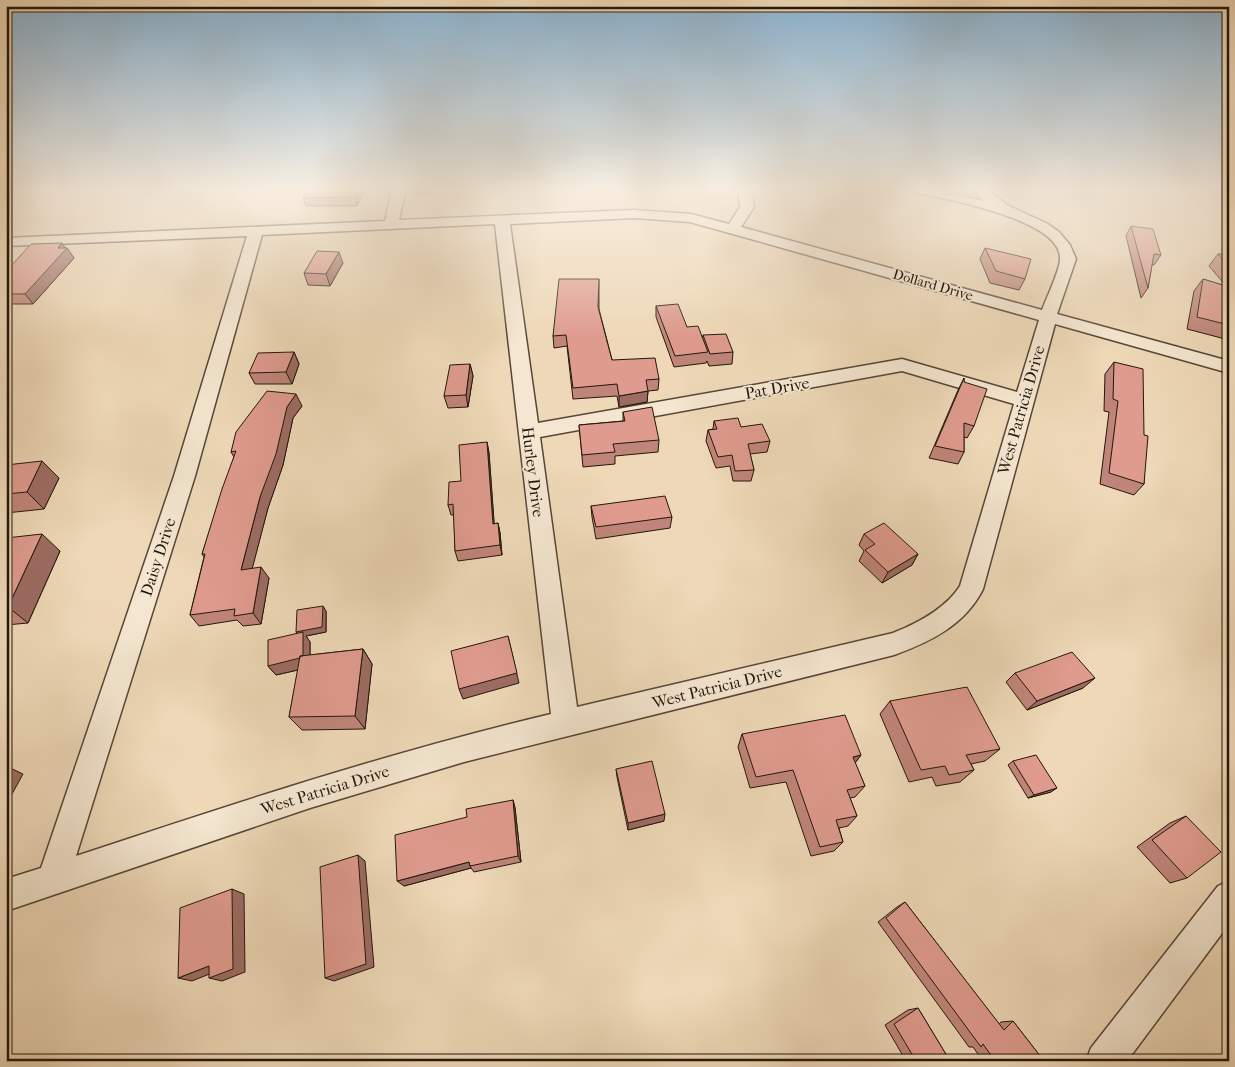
<svg xmlns="http://www.w3.org/2000/svg" width="1235" height="1067" font-family="'IM FELL French Canon',serif">
  <style>
    .lines { fill: none; stroke-linecap: round; stroke-linejoin: round }
    .street-casing { stroke: #564736; stroke-width: 3 }
    .street { fill: #f4e6d0; fill-rule: evenodd }
    .wall { fill: #c0857a; stroke: #23170b }
    .shaded-wall { fill: #9c6c63; stroke: #23170b }
    .building { fill: #df9b8e; stroke: #23170b }
    .labels { text-anchor: middle; dominant-baseline: central; stroke-width: 4; stroke-linejoin: round; paint-order: stroke }
    .far-street-label { font-size: 14px; fill: #23170b; stroke: #f4e6d0 }
    .street-label { font-size: 16px; fill: #23170b; stroke: #f4e6d0 }
  </style>
  <rect width="100%" height="100%" fill="#eed8b7"/>
  <filter id="stains"><feTurbulence type="fractalNoise" baseFrequency=".004" numOctaves="4"/><feColorMatrix values="0 0 0 0 .2 0 0 0 0 .09 0 0 0 0 .02 0 0 0 .5 -.17"/></filter>
  <radialGradient id="worn" r=".72"><stop offset=".6" stop-color="#630" stop-opacity="0"/><stop offset="1" stop-color="#630" stop-opacity=".3"/></radialGradient>
  <g class="lines">
    <defs>
      <path id="street" d="M392,189H406L399,220L634,210L691,214L729,224L740,207L738,189H752L754,207L741,227L1042,310C1046,299 1060,270 1060,259C1062,219 944,199 914,192L912,189H935L983,201L973,189H987L1007,205L1048,224L1059,232L1070,245L1076,259L1057,314L1229,361V373L1055,324L983,589C965,625 930,642 894,655L464,762L310,808L6,911V879L41,868L174,476L247,236L6,246V238L385,221ZM634,218L690,222L1039,320L1017,392L902,359L538,423L510,224ZM495,224L551,714C390,752 233,804 76,856L195,476L262,235ZM902,371L1014,404L960,586C945,609 918,623 893,633L577,707L540,437Z
        M1229,881V924L1127,1061H1086L1091,1048L1218,886Z"/>
    </defs>
    <use href="#street" class="street-casing"/>
    <use href="#street" class="street"/>
  </g>
  <path class="wall" d="M365,189L357,206H306L303,198Z
    M412,189H435L433,194H414Z
    M1131,226L1161,255L1154,265L1152,264L1148,288L1141,298L1126,236Z
    M65,248H67L74,258L33,304H6V265H12Z
    M985,248L1025,279L1019,290L990,283L980,259Z
    M1218,254L1229,255V340L1187,329L1194,291L1203,279L1226,286L1209,266Z
    M343,263L330,286L308,285L304,273Z
    M599,279V309L612,360L659,379L658,390L648,391L647,402L619,407L617,396L573,399L567,346L554,348L553,336Z
    M656,306L687,327L703,337V335L733,352L732,364L709,366L707,361L706,363L674,367L656,317Z
    M294,352L299,364L292,384H255L249,373Z
    M1114,362L1144,435V484L1134,495L1100,484L1109,412L1104,411L1105,374Z
    M470,364L473,376L468,407L448,408L444,396Z
    M964,378V382L974,426L967,438L964,437V452L958,464L929,458L958,390Z
    M302,406L293,418L283,465L268,508L252,568L269,578L261,624L243,626L237,620L199,626L190,615L204,557L202,554L234,457L231,452Z
    M623,412L659,440L658,452L615,456V464L583,467L579,425L623,421Z
    M714,421L741,427L770,441L767,452L750,454L754,470L751,481H733L730,466L716,468L706,441L708,430L713,429Z
    M487,442L489,453L494,524L498,523L500,533L502,555L458,561L455,551L454,515H451L448,505L461,481Z
    M6,465L59,478L44,509L6,513Z
    M591,506L672,517L670,528L596,539L592,517Z
    M864,534L918,554L912,565L882,583L859,561L864,551L859,545Z
    M6,538L60,551L28,623L6,625Z
    M326,611V632L306,636L310,642V655L363,649L372,664L365,729L302,730L289,717L298,670L276,675L268,666L297,633L296,632Z
    M1015,673L1083,688L1027,710L1006,682Z
    M890,701L1000,749L985,761L971,764L974,770L960,782L936,786L932,777L909,782L880,714Z
    M742,734L861,755L855,763L865,786L855,797L850,798L857,816L848,826L839,828L843,842L834,851L811,856L786,782L750,788L738,747Z
    M1013,761L1051,792L1028,798L1008,765Z
    M616,769L664,821L628,830L617,777Z
    M513,800L515,808L521,862L474,872L471,868L404,886L467,817Z
    M1186,816L1187,878L1170,883L1137,847L1170,823Z
    M905,902L999,1024L1001,1022L1013,1021L1044,1061H983L973,1047H969L878,922L897,907Z
    M918,1008L950,1061H906L885,1025L908,1010Z
    M833,1056H840L844,1061H828Z"/>
  <path class="shaded-wall" d="M358,189H365L357,206L355,197Z
    M62,243L66,249L67,248L74,258L33,304L25,294Z
    M339,252L343,263L330,286L326,274Z
    M294,352L299,364L292,384L286,372Z
    M470,364L473,376L468,407L466,395Z
    M648,391L647,402L619,407V396Z
    M296,394L302,406L293,418L283,465L268,508L249,581L241,570L260,497L287,407Z
    M487,442L489,453L495,534L493,524Z
    M42,461L59,478L44,509L27,492Z
    M498,523L500,533L502,555L500,545Z
    M42,534L60,551L28,623L8,607Z
    M918,554L912,565L882,583L888,572Z
    M261,567L269,578L261,624L253,613Z
    M323,606L326,611V632L306,636L310,642V667L276,675L268,666L299,637L296,632Z
    M508,636L519,683L463,699L459,689Z
    M363,649L372,664L365,729L355,716Z
    M1095,678L1083,688L1027,710L1037,701Z
    M861,755L852,767L853,757Z
    M6,766L23,774L6,805Z
    M1057,788L1051,792L1028,798L1034,795Z
    M513,800L515,808L521,862L518,856Z
    M665,814L664,821L628,830V823Z
    M358,855L365,861L374,967L334,981L325,978Z
    M469,862L470,866L471,868L404,886L397,881Z
    M232,889L244,894L245,972L222,981L209,978Z
    M209,966L222,969L192,981L178,978Z"/>
  <path class="building" d="M309,189H358L355,197L303,198Z
    M1131,226L1153,229L1161,255L1154,254L1148,288Z
    M62,243L58,248H67L25,294H6V265H12L31,244Z
    M985,248L1031,259L1025,279L996,271Z
    M317,251L339,252L326,274L304,273Z
    M1218,254L1229,255V267Z
    M559,279H599L598,307L612,360L655,358L659,379L646,380L648,391L619,396L617,384L573,388L566,335L553,336Z
    M1203,279L1229,287V325L1197,317Z
    M678,304L687,327L698,326L708,352L675,356L656,306Z
    M726,334L733,352L710,354L703,335Z
    M294,352L286,372L249,373L258,353Z
    M1114,362L1143,369L1144,435L1148,436L1144,484L1109,473L1118,401L1113,399Z
    M470,364L466,395L444,396L450,365Z
    M964,378V382L987,389L974,426L964,423V452L935,446Z
    M267,391L296,394L287,407L276,454L260,497L241,570L261,567L253,613L234,616L235,609L190,615L205,554H202L222,489L236,451L231,452L236,432Z
    M652,407L659,440L613,444L615,452L582,455L579,425L625,421L623,412Z
    M738,418L741,427L762,424L770,441L748,444L754,470L735,471L732,455L718,457L708,430L717,429L714,421Z
    M487,442L493,524L498,523L500,545L455,551L453,504L448,505L449,482L461,481L459,445Z
    M42,461L27,492L6,494V465Z
    M665,496L672,517L596,527L591,506Z
    M884,523L918,554L888,572L865,550L875,544L864,534Z
    M42,534L8,607H6V538Z
    M323,606L322,627L296,632L297,610Z
    M303,632V656H300V658L268,666V640Z
    M508,636L517,673L459,689L451,651Z
    M363,649L355,716L289,717L300,656Z
    M1072,652L1095,678L1037,701L1015,673Z
    M967,687L1000,749L966,755L974,770L949,775L945,766L921,770L890,701Z
    M845,715L861,755L853,757L865,786L847,790L857,816L836,820L843,842L820,847L793,770L756,777L742,734Z
    M1036,755L1057,788L1034,795L1013,761Z
    M652,761L665,814L628,823L616,769Z
    M513,800L518,856L470,866L469,862L397,881L395,835L467,817L466,809Z
    M1186,816L1221,852L1187,878L1152,840Z
    M358,855L366,964L325,978L320,867Z
    M232,889L233,969L209,978V966L178,978L180,908Z
    M905,902L1004,1030L1013,1021L1044,1061H995L983,1044L981,1047L886,918Z
    M918,1008L950,1061H916L894,1024Z
    M840,1056L844,1061H836Z"/>
  <linearGradient id="sky" x2="0" y2="1"><stop stop-color="#8ab5d5"/><stop offset="0.56" stop-color="#f7eddf"/><stop offset="1" stop-color="#f7eddf" stop-opacity="0"/></linearGradient>
  <rect width="1235" height="338" fill="url(#sky)"/>
  <g class="labels">
    <g class="far-street-label">
      <text transform="translate(933 285) rotate(16)">Dollard Drive</text>
    </g>
    <g class="street-label">
      <text transform="translate(777 388) rotate(-10)">Pat Drive</text>
      <text transform="translate(1021 410) rotate(-74)">West Patricia Drive</text>
      <text transform="translate(533 472) rotate(83)">Hurley Drive</text>
      <text transform="translate(158 557) rotate(-72)">Daisy Drive</text>
      <text transform="translate(717 687) rotate(-14)">West Patricia Drive</text>
      <text transform="translate(325 790) rotate(-17)">West Patricia Drive</text>
    </g>
  </g>
  <rect width="1235" height="1067" fill="none" stroke="#eed8b7" stroke-width="25"/>
  <rect x="8" y="8" width="1220" height="1052" fill="none" stroke="#23170b" stroke-width="2.5"/>
  <rect x="12" y="12" width="1210" height="1042" fill="none" stroke="#23170b"/>
  <rect width="100%" height="100%" filter="url(#stains)"/>
  <rect width="100%" height="100%" fill="url(#worn)"/>
</svg>
